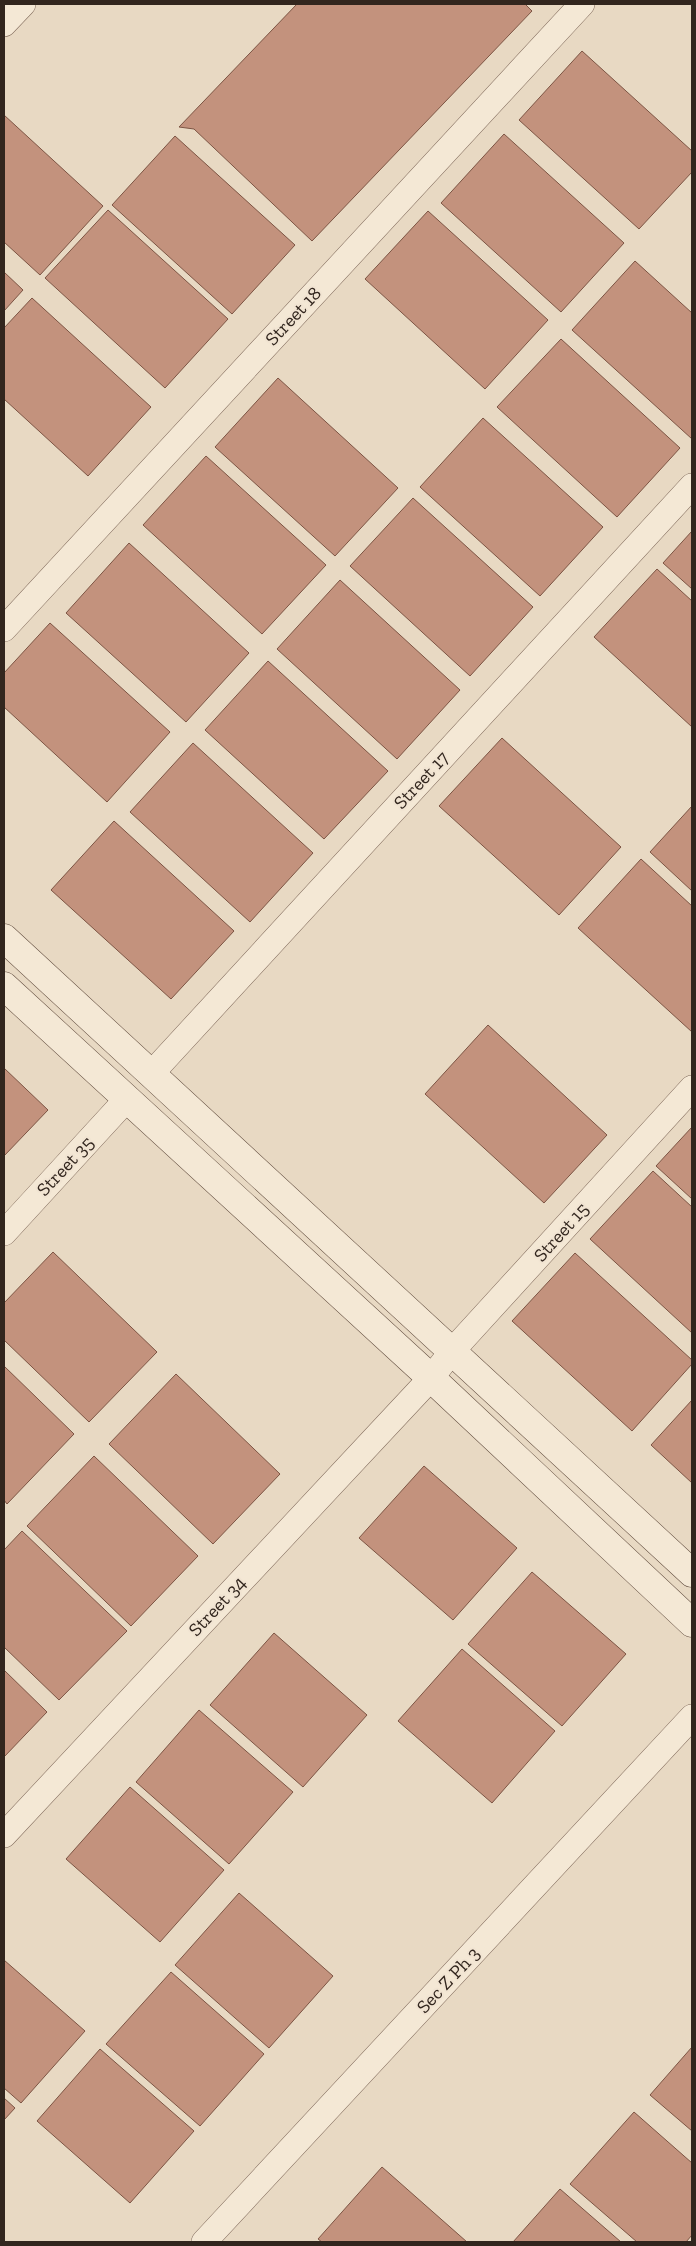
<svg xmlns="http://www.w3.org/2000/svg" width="696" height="2246" font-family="'Zilla Slab',serif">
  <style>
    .building { fill: #c3927d; stroke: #7d5544 }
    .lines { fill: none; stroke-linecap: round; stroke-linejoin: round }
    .street-casing { stroke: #816b5c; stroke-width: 26 }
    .secondary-casing { stroke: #624d3f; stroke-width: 29 }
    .street { stroke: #f4e8d5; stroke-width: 25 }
    .secondary { stroke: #f4e8d5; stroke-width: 28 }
    .labels { text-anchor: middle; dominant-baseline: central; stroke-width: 4; stroke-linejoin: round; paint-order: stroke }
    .street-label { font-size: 19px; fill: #32261e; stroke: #f1e4d2 }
  </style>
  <rect width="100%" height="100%" fill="#e8d9c3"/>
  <path class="building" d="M297,4H525L532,11L312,241L194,129L179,127Z
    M582,51L692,151V172L639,229L519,120Z
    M4,115L103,206L40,275L4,242Z
    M504,134L624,243L561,312L441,203Z
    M175,136L295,245L232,314L112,205Z
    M108,210L228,319L165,388L45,278Z
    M428,211L548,320L485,389L365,279Z
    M635,261L692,313V439L572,330Z
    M4,272L23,290L4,311Z
    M32,298L151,407L88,476L4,399V328Z
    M561,339L680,448L617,517L497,407Z
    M278,378L398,488L335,556L215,447Z
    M483,418L603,527L540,596L420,487Z
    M206,456L326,565L262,634L143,525Z
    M413,498L533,607L470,676L350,566Z
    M692,531V589L663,563Z
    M129,543L249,653L186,722L66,613Z
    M657,569L692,601V727L594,637Z
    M340,580L460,690L397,759L277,649Z
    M50,623L170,732L107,802L4,707V673Z
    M268,661L388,771L324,839L205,730Z
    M502,738L621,847L559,915L439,806Z
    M193,743L313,853L250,922L130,812Z
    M692,806V891L650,852Z
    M114,821L234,931L171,999L51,890Z
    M641,859L692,906V1032L578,928Z
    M488,1025L607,1135L544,1203L425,1094Z
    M4,1068L48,1110L4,1156Z
    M692,1127V1199L656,1166Z
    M653,1171L692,1207V1333L590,1239Z
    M53,1252L157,1352L89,1422L4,1340V1303Z
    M575,1253L692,1360V1364L632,1431L512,1321Z
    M4,1366L74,1434L7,1504L4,1500Z
    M176,1374L280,1474L213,1544L109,1444Z
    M692,1400V1483L651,1445Z
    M94,1456L198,1556L131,1626L27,1526Z
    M424,1466L517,1548L453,1620L359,1538Z
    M22,1531L127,1631L59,1700L4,1647V1550Z
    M532,1572L626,1654L562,1726L468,1644Z
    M274,1633L367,1715L303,1787L210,1705Z
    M462,1649L555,1731L492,1803L398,1721Z
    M4,1670L47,1712L4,1757Z
    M199,1710L293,1792L229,1864L136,1782Z
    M130,1787L224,1870L160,1942L66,1859Z
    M239,1893L333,1976L269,2048L175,1965Z
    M4,1960L85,2031L21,2103L4,2088Z
    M171,1972L264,2054L200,2126L106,2044Z
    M692,2047V2131L650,2095Z
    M100,2049L194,2131L130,2203L37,2121Z
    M4,2098L15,2108L4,2120Z
    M634,2112L692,2163V2235L686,2242H637L570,2184Z
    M382,2167L467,2242H322L318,2239Z
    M560,2189L621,2242H513Z"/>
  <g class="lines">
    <defs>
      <path id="street" d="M4,24L23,4
        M4,629L582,4
        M151,1074L692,486
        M4,1233L126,1100
        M4,1835L431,1378L453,1350L692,1088
        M204,2242L692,1717"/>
      <path id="secondary" d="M4,938L692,1573
        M4,986L431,1378L692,1623"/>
    </defs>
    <use href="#street" class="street-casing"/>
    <use href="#secondary" class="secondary-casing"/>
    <use href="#street" class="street"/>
    <use href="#secondary" class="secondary"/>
  </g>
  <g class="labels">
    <g class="street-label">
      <text transform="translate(293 316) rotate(-47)">Street 18</text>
      <text transform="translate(421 780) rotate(-47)">Street 17</text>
      <text transform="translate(65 1166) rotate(-47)">Street 35</text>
      <text transform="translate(561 1232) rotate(-48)">Street 15</text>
      <text transform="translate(217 1606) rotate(-47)">Street 34</text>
      <text transform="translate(448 1980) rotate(-47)">Sec Z Ph 3</text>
    </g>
  </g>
  <rect width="696" height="2246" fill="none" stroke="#32261e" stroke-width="10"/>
</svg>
